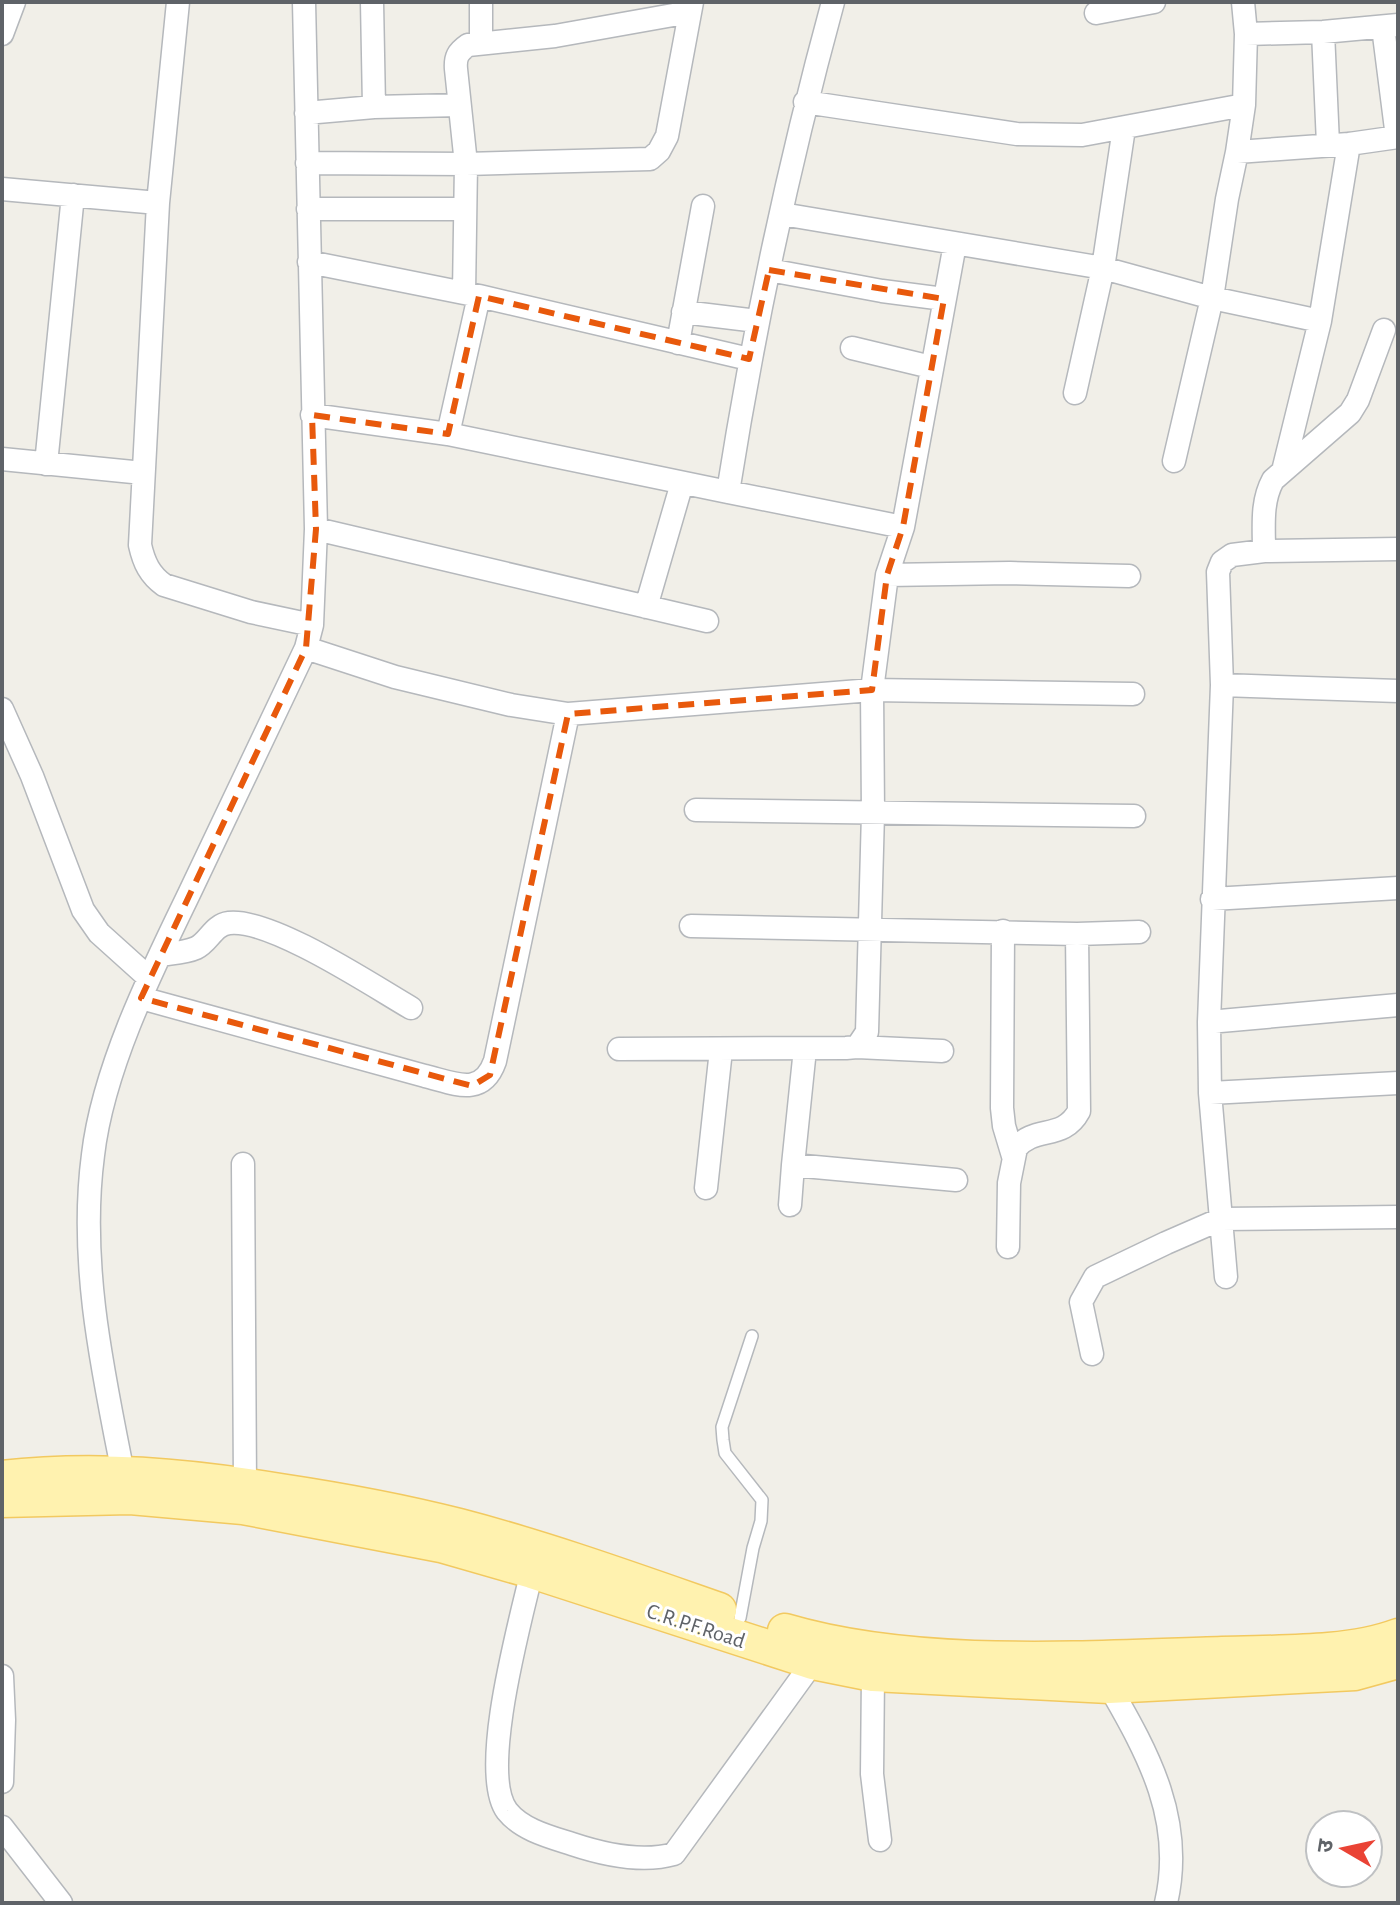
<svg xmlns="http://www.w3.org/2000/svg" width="1400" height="1905" font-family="'Alegreya Sans','Noto Sans Devanagari',sans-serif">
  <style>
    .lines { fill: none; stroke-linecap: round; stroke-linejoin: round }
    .service-casing { stroke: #b5b8bc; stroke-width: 14 }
    .minor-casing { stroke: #b5b8bc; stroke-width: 25 }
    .primary-casing { stroke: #f2c960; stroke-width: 37 }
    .service { stroke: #fff; stroke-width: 11 }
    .minor { stroke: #fff; stroke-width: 22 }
    .primary { stroke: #fff2af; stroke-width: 34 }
    .marked { fill: none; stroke: #e8590c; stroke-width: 6; stroke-dasharray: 16 10; stroke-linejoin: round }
    .labels { text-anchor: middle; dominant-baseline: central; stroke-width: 6; stroke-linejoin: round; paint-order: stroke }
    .street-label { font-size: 22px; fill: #5f6368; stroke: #fff }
  </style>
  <rect width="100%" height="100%" fill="#f1efe8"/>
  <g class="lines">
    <defs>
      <path id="service" d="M740,1618L753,1548L761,1521L762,1500L725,1453L723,1440L722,1427L752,1336"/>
      <path id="minor" d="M372,2L374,107
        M1096,13L1154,2
        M1383,27L1397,137
        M1323,32L1328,144
        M2,34L14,2
        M1246,34L1323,32L1398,25
        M481,43V2
        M805,102L1017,134L1082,135L1244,105
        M306,113L374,107L459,105
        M1237,152L1349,144L1398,137
        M307,163L466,164L650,159L659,151L667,136L692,2
        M2,189L158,203L140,545C144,563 150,575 164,585L251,612L312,625
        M158,203L178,2
        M308,209H465
        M782,214L1103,268L1212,298L1320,321
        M309,262L479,296L749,359
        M769,270L882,291L944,299
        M464,293L466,164L456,69C455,57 458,52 468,45L555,36L690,12
        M683,312L757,321
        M678,343L703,206
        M852,348L931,367
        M1075,393L1103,268L1124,128
        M312,415L448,434L728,492
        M448,434L479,296
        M2,459L143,473
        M1174,461L1212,298L1227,199L1237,152L1244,105L1246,34L1243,2
        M46,464L73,195
        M1284,467L1320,321L1349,144
        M903,527L955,244
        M316,529L707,621
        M1264,551C1264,526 1261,502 1273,480L1350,413L1358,400L1384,330
        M887,575L1010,573L1129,576
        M646,607L682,483
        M306,648L395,677L511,705L568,714L872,690L1133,694
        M1222,685L1398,691
        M2,709L32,776L83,910L99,933L149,978
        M696,810L1134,816
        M1212,899L1398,888
        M691,926L1077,934L1139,932
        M1003,931L1002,1108L1004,1126L1013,1156
        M160,955C172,953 185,953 196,948C209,942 213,925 229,923C271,918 373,986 411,1008
        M141,998L425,1076C454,1083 482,1098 495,1061L568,714
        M1209,1022L1398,1005
        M857,1047L942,1051
        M619,1049L846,1048L857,1047L867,1032L873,813L872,690L887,575L903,527L728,492C754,327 789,163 833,2
        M805,1049L793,1165L956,1180
        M1210,1093L1398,1083
        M243,1164L245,1485
        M706,1188L721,1050
        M790,1205L793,1165
        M1008,1247L1009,1183L1016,1148C1035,1125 1063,1141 1079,1111L1077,934
        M1226,1277L1210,1093L1209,1022L1222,685L1218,572L1222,562L1232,555L1264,551L1398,549
        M1092,1354L1081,1302L1095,1277L1166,1243L1221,1219L1398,1217
        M123,1473C102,1368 79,1261 93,1155C103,1069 151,972 189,894C228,812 267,730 306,648L312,625L316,529L304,2
        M532,1571C521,1619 478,1772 507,1811C522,1830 550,1837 572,1844C602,1854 642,1863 674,1854L813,1662
        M873,1674L872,1774L880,1840
        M2,1676L4,1720L2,1782
        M1109,1686C1149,1755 1185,1821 1166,1903
        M2,1827L61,1903"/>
      <path id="primary" d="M2,1478C96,1467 188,1476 280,1491C340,1500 400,1511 459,1526C547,1549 633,1580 719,1610
        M2,1500L130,1497L243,1507L441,1545L532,1571L813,1662L873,1674L1109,1686L1355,1673L1398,1661
        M785,1631C917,1670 1085,1658 1222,1654C1277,1652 1347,1655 1398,1636"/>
    </defs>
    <use href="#service" class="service-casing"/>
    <use href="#minor" class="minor-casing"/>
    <use href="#primary" class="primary-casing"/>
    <use href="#service" class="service"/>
    <use href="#minor" class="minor"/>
    <use href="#primary" class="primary"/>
  </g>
  <path class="marked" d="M769,270L944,299L903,527L887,575L872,690L568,714L490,1075L472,1086L141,998L306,648L316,529L312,415L448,434L479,296L749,359Z"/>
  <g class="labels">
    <g class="street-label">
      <text transform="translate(696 1626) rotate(18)">C.R.P.F.Road</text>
    </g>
  </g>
  <rect width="1400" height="1905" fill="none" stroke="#5f6368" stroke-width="8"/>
  <g transform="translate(1344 1849) rotate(279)"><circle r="38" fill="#ffffff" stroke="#bfc1c3" stroke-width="2"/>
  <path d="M0-6L14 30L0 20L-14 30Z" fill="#ea4335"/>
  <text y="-12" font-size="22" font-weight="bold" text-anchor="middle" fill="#5f6368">उ</text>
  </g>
</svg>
